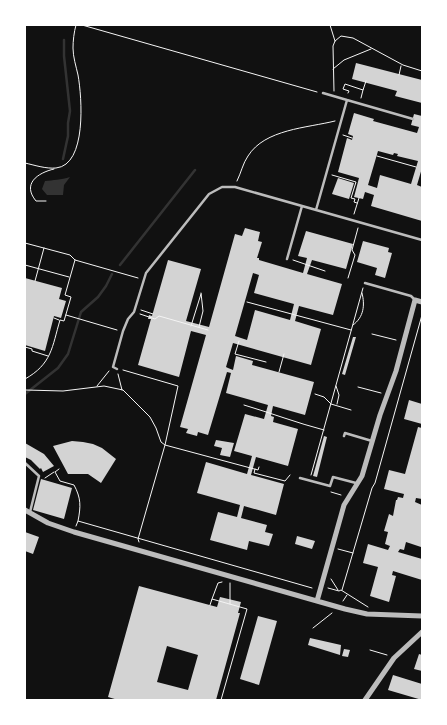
<svg xmlns="http://www.w3.org/2000/svg" width="447" height="725" font-family="Inter,sans-serif">
  <style>
    .water { fill: #333 }
    .lines { fill: none; stroke-linecap: round; stroke-linejoin: round }
    .stream { stroke: #333; stroke-width: 2.5 }
    .building { fill: #d3d3d3; fill-rule: evenodd }
    .path { stroke: #f5f5f5; stroke-width: 1 }
    .service { stroke: #bcbcbc; stroke-width: 2.5 }
    .minor { stroke: #bcbcbc; stroke-width: 5 }
  </style>
  <rect width="100%" height="100%" fill="#111"/>
  <path class="water" d="M70,177L64,185L63,195H47L42,189L45,181C53,180 61,180 70,177Z"/>
  <g class="lines">
    <path class="stream" d="M63,159L68,136V123L70,111L64,56V40
      M120,265L195,170
      M25,394L58,368L68,354L81,312L98,297L106,286L112,274"/>
  </g>
  <path class="building" d="M356,63L422,80V103L395,96L397,91L352,79Z
    M354,113L374,119L373,121L417,133L419,127L411,125L414,114L422,116V168L417,185L422,187V221L371,206L374,195L365,192L363,199L354,197L359,178L338,172L347,138L352,140L353,136L348,134ZM378,151L393,155L394,153L398,154L397,156L418,161L411,184L380,175L377,188L368,185Z
    M338,178L354,183L349,199L332,194Z
    M245,228L260,232L258,241L262,242L257,258H259V260L303,273L307,258L298,256L306,231L353,244L346,269L312,260L307,274L342,284L333,315L299,306L295,321L321,329L311,365L233,343L226,367L228,368L233,370L236,356L253,361L252,365L314,382L305,415L273,406L271,416L274,417L273,422L298,429L288,466L256,457L251,475L284,484L276,515L244,506L241,518L267,525L265,532L273,534L269,546L249,541L247,550L210,540L218,512L237,517L240,505L197,493L206,462L247,474L252,456L234,451L245,414L264,419L268,405L226,393L231,373L227,372L208,435L198,432L197,436L186,433L188,429L180,427L206,335L191,331L179,377L138,365L151,319H148L149,315L152,316L168,260L201,269L186,321L209,327L235,234L242,236ZM253,273L259,275L254,293L294,304L290,320L255,310L247,340L235,336Z
    M363,241L389,248L388,252L392,253L385,278L375,275L377,268L357,262Z
    M25,278L62,288L59,299L66,301L61,318L54,316L45,351L25,345Z
    M353,337H356L345,375L342,374Z
    M409,400L422,404V424L404,419Z
    M418,427L422,428V499L416,498L415,502L422,505V541L421,547L406,542L404,550L400,549L398,552L422,559V580L393,571L392,575L396,576L389,602L370,596L378,567L363,563L368,544L388,550L390,546L385,544L388,532L384,531L389,514L393,516L396,500H397L398,497L403,498L404,494L384,489L389,470L405,474Z
    M324,436L327,437L317,477L313,476Z
    M216,440L234,443L230,457L220,455L222,448L214,446Z
    M72,441L83,442L93,444L102,448L116,459L101,483L88,474H68L53,446Z
    M25,443L44,454L54,466L43,472L41,468L40,469L31,460L25,457Z
    M41,479L72,488L64,519L33,510Z
    M25,532L39,537L33,554L25,551Z
    M297,536L315,541L312,549L295,544Z
    M139,586L217,607L220,597L241,602L238,613H240L216,700H118L108,697ZM167,646L198,655L188,690L157,682Z
    M258,616L277,621L259,685L240,679Z
    M310,638L341,645L340,655L308,645Z
    M344,649L350,650L348,657L342,656Z
    M419,654L422,655V671L414,669Z
    M393,675L422,684V700L388,690Z"/>
  <g class="lines">
    <path class="path" d="M82,25L317,92
      M330,25L335,41
      M333,69L344,60L371,49
      M399,75L401,66
      M334,91L333,46L335,41L341,36L353,38L403,65L422,71
      M348,93L349,91L343,89L345,84L363,90L366,81
      M361,98L363,90
      M343,135L352,138
      M377,156L416,167
      M25,163C34,165 46,169 56,168C87,165 82,97 78,75C76,66 73,57 73,48C73,41 74,32 76,25
      M332,175L356,182L351,198L355,199L354,202L357,203
      M237,181C241,173 243,163 248,156C265,129 307,128 335,121
      M46,201H36C22,184 37,173 54,169
      M354,214L359,198
      M25,243L70,255L75,260L138,278
      M293,260L325,271
      M25,265L69,277
      M348,278L355,255L352,250L358,228
      M35,281L44,248
      M247,302L351,330
      M141,310L153,314
      M140,314L155,319L159,316L208,330
      M66,315L117,330
      M54,318L59,320
      M353,325C364,317 365,305 362,293
      M191,326L201,294
      M199,327L203,311L201,293
      M372,334L396,340
      M239,341L235,354L266,362
      M25,347L32,349V351L48,356
      M123,370L178,386L165,445L138,539L139,542
      M279,372L284,354
      M118,374L122,390
      M25,379C52,364 52,347 60,320L64,321L71,297L65,295L75,260
      M97,386L109,371
      M336,386L339,395L337,404
      M358,387L381,393
      M25,390L63,391L104,386L123,390L150,417L156,428L161,442L165,445L258,470L259,467
      M315,394L324,397L331,404L351,410
      M244,405C271,413 297,423 324,430
      M59,469L55,472L60,481L74,485C81,498 81,506 78,521
      M255,469L254,473L285,481L290,475
      M311,475L363,288
      M45,478L54,472
      M331,492L341,495
      M76,526L78,521L312,588
      M338,549L353,553
      M331,579L338,590
      M230,583V604
      M328,588L339,591L341,590L368,607
      M342,590L372,488L375,483L422,315
      M212,599L218,583L222,582
      M343,601L347,595
      M210,605L212,599L247,609L221,700
      M313,628L332,613
      M370,650L387,655"/>
    <path class="service" d="M347,100L413,119
      M316,210L347,100L323,93
      M287,259L302,206
      M365,283L411,296L415,300
      M117,369L113,367L123,331L128,319L134,312L146,273L209,194L222,187H235L422,240
      M344,436L345,433L372,441
      M25,463L39,476L30,512
      M300,478L330,486L333,477L356,483"/>
    <path class="minor" d="M25,510L48,523L74,532L345,609L367,614L422,616
      M317,601L344,505L362,476L380,415L396,371L415,300L422,302
      M365,700L394,658L422,632"/>
  </g>
  <rect width="447" height="725" fill="none" stroke="#ffffff" stroke-width="52"/>
</svg>
